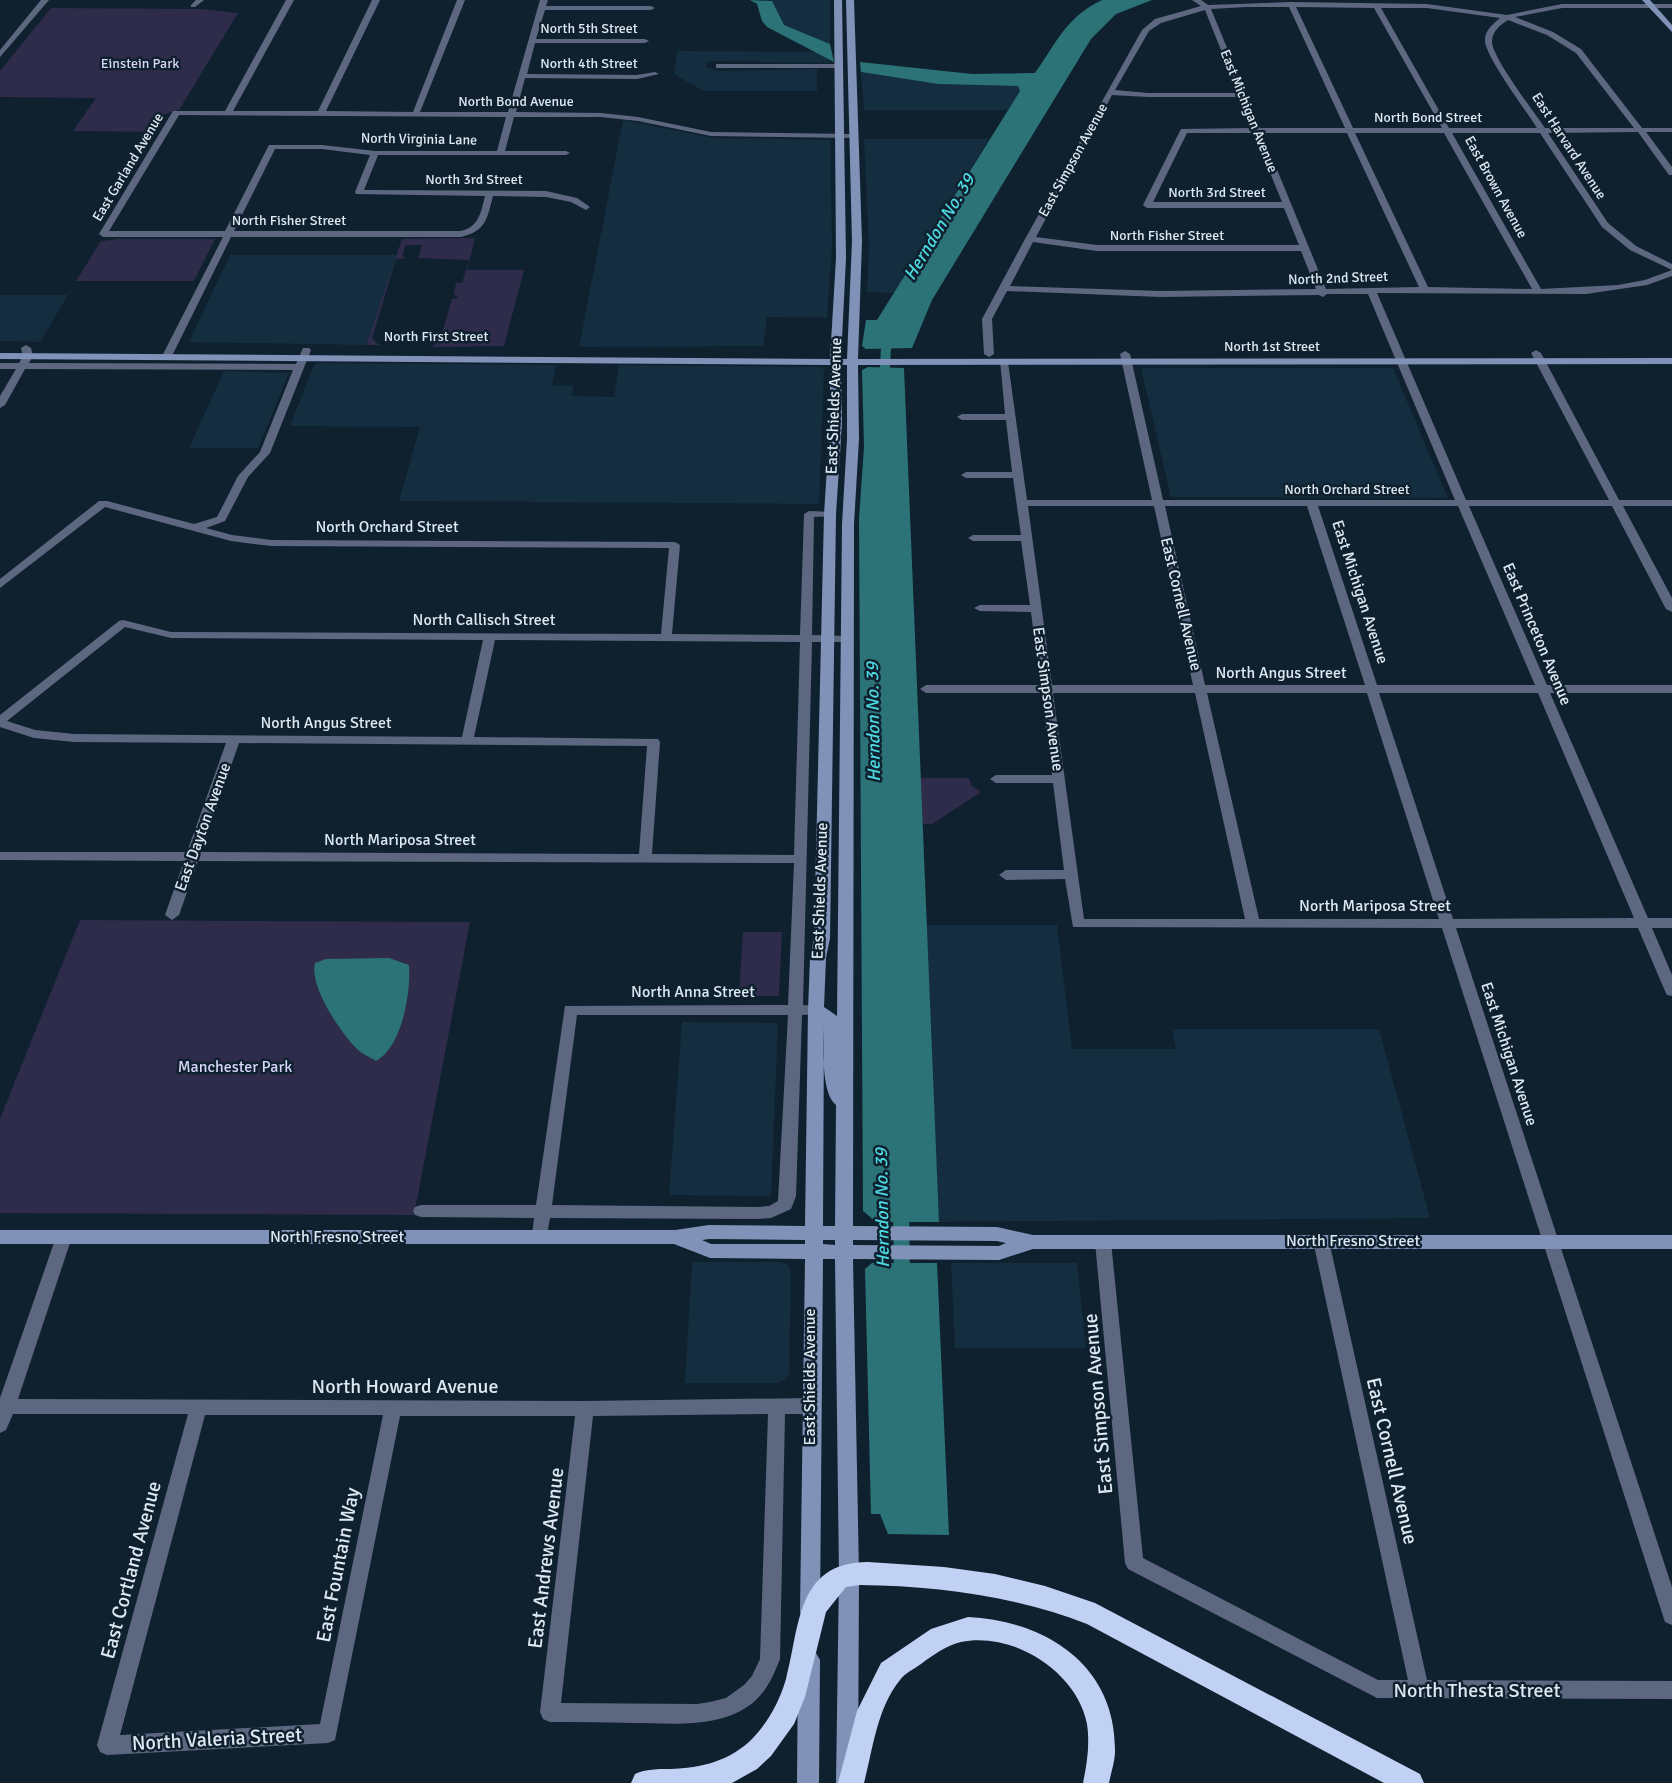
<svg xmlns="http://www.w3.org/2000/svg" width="1672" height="1783" font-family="Signika,sans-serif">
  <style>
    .built { fill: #142d3f }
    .green { fill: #2e2b4b }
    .water { fill: #2b7377 }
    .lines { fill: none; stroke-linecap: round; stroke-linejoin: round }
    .canal { fill: #2b7377; fill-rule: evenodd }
    .minor { fill: #5d6880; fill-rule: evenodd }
    .tertiary { fill: #5d6880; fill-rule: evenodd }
    .secondary { fill: #8092b8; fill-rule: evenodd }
    .motorway { fill: #c0d1f4; fill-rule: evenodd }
    .labels { text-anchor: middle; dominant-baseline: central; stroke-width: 5; stroke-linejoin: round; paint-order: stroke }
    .far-street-label { font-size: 14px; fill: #dde8f2; stroke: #0f212f }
    .far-park-label { font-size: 14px; fill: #d7d6f9; stroke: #0f212f }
    .street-label { font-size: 16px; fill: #dde8f2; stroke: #0f212f }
    .park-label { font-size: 16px; fill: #d7d6f9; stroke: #0f212f }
    .water-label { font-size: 18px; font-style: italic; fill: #4dd9e1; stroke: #0f212f }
    .near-street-label { font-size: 20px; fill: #dde8f2; stroke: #0f212f }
  </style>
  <rect width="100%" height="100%" fill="#0f212f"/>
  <path class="built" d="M770,0H830V44L784,25Z
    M677,51L818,52L827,57L831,63L708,61L705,67L718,71L817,69V91H703L674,74Z
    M861,72L938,84L1018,86L1020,91L1008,110H864Z
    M623,120L713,138L830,140L832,246L827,318L767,317L763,346L579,347Z
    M864,139H989L895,293L867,292L869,247Z
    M230,255H397L366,345L189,342Z
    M0,295H68L40,342L0,341Z
    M318,363L556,365L552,385L573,386L572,396L614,397L619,365L820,367L824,369L819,504L399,501L420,427L290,426L314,365Z
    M1141,368H1393L1448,498L1171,497Z
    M224,371L289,373L258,448H189Z
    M925,925H1057L1072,1049H1176L1172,1029H1379L1430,1218L939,1222Z
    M682,1022L778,1023L771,1196L669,1195Z
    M692,1262H781L788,1265L791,1271L789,1374L786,1379L778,1383H685Z
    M951,1263H1077L1086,1348H955Z"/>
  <path class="green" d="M51,8L201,9L238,13L185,100L179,110L161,115L162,122L156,132L73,131L96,98L0,97V71Z
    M475,238L467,270H524L504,346L431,347L440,340L452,299H457L458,296L454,295L456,283H462L469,260L418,258L422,245H406L402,256L406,258L396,259L372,338L379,345H366L402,239Z
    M119,239H215L194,281H76L101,241Z
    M920,778H969L972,786L981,792L932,824H922Z
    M80,920L470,922L414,1215L0,1213V1119Z
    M743,932H782L779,996H739Z"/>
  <path class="water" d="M750,0L772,1L784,25L830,44L834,62L767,27L762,21L757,4Z
    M1102,0H1152L1116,14L1091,39L932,300L912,348L866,349L862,346L866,320H877L1020,91L1018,86L938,84L861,72L860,62L972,74L1035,73C1057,42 1066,17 1102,0Z
    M868,367L904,368L939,1222H876L863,1211L859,519L864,447L862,370Z
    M389,958L409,965C411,993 402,1047 376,1061C370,1057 362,1054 357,1049C340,1032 309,986 315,963L326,959Z
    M872,1263H937L949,1535L888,1534L880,1514H871L865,1269Z"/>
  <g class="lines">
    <path class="canal" d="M890,332L898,334L891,348L889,385L884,388L879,385L881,348Z
      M901,1199L907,1201L909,1205L910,1279L908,1284L902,1286L896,1284L894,1279L893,1205L895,1201Z"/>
    <path class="minor" d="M196,0H204L195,7H191V5Z
      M286,0H294L233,111H318L372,0H380L326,111L413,112L457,0H465L420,112H508L540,0H548L546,6H651L655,8L651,10H545L536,39H645L649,41L645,43H535L527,74L637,75L655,72L659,74L637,79L525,78L516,112L601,113L638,117L711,132L853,134L857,136L853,138L711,136L638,121L601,117H514L505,151H566L570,153L566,155H378L364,190L546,191L577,198L590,207L586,210L571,202L546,197L493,196C487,219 486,231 461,237H231L171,358L163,360L161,358L223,237H103L99,234L173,111H225ZM179,115L506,117L497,151H375L322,145H269L225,231H109ZM275,149H322L370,155L355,192L356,194L485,196C481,212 479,227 461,231H234Z
      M1192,0H1201L1208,5L1291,2L1427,4L1507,15L1562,4H1672V8H1562L1515,17L1553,32L1581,49L1642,128H1672V132H1646L1672,167V175H1669L1638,132L1548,133L1608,223L1636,246L1672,264V270L1630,250L1602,227L1540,133H1452L1541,289L1618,285L1645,280L1672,270V276L1647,285L1586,294L1377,293L1466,500H1609L1531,353L1536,350L1541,353L1619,500H1672V506H1623L1672,598V612L1666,609L1612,506H1469L1547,685H1672V693H1550L1648,918H1672V928H1652L1672,975V996L1667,995L1665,991L1638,928H1456L1672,1587V1625L1665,1622L1663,1616L1442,928L1073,927L1065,879L1006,880L999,875L1006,870H1064L1053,783H996L990,779L996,775H1052L1041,693H926L920,689L926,685H1040L1031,612L980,611L974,608L980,605H1030L1021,541H973L968,538L973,535H1021L1013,478H966L961,475L966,472H1012L1006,420H962L957,417L962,414H1005L1000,360L1008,362L1027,500H1152L1120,354L1125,351L1130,354L1163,500H1455L1368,294H1327L1323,297L1319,295L1161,297L1007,291L992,319L994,354L989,357L984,354L982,319L1025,239L1142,30L1155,19L1201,6ZM1246,7H1289L1345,128H1260L1211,9ZM1296,7L1374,8L1442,128H1353ZM1381,8H1427L1500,18C1493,24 1485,30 1485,40C1484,55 1527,112 1537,128H1449ZM1205,10L1238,93H1148L1115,90L1149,31L1161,23ZM1508,20L1547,35L1576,53L1634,128H1545C1534,112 1492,57 1492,42C1492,31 1500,25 1508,20ZM1112,95L1148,97H1240L1252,128L1181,129L1143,205L1147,208H1284L1299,245H1097L1036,237ZM1187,133H1254L1282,202H1153ZM1262,133H1347L1419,287L1326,289ZM1355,133H1444L1532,289L1428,287ZM1033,242L1097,251H1301L1316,289L1161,291L1010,286ZM1028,506H1154L1193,685H1052ZM1165,506H1307L1365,685H1205ZM1318,506H1458L1535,685H1377ZM1053,693H1195L1245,919H1084ZM1207,693H1367L1439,919H1259ZM1379,693H1538L1634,918L1453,919Z
      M719,64H839L843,66L839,68H716V64Z
      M26,345L31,348L33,356L29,363L296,364L303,348H309L311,350L270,453L248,477L225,521L206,528L232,535L271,540L675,542L680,545L672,634L800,635L804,514L809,511L834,512V516L814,517L812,635L847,636L853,639L847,642H812L803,1005L821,1006L823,1010L821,1014L802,1015L796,1196L791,1209L771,1218L757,1219L550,1218L546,1241L540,1242L534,1241L532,1236L534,1218L421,1217L415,1215L413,1211L415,1207L421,1205H536L565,1006L788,1005L794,863L198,861L179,915L172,920L165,915L184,861L0,860V852H187L226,743L74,742L34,738L0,727V715L119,621L123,620L171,632L661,634L669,548L271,546L231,541L105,507L0,588V579L99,501H107L194,524L217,517L238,476L260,452L293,370L25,369L5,405L0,408V396L16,369H0V363H19L23,356L21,348ZM125,627L171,638L483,640L462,737L74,734L35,730L7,721ZM495,640L800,642L794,855L652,854L660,742L658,739L474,737ZM239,743L647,746L639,854L201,852ZM577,1015H788L778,1201L769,1206L757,1207L552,1205Z
      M64,1231L70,1232L72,1237L18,1399L585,1401L810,1398L816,1401L819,1406L816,1411L810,1414H785L780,1659C773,1677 766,1693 750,1705C716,1729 672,1723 633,1723C606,1722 578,1722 550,1722L543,1719L540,1712L575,1416H400L335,1740L328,1743L107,1755L100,1752L97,1745L188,1414H13L6,1430L0,1433V1398L56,1237L58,1232ZM768,1414L760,1659L752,1676L744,1685L726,1698L710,1702L697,1704L561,1703L593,1416ZM205,1415H383L320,1724L120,1735Z
      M1103,1235L1109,1237L1111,1242L1143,1558L1378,1680H1408L1313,1241L1315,1236L1321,1235L1327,1236L1329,1241L1427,1680L1672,1681V1699L1377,1698L1128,1569L1125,1563L1095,1242L1097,1237Z"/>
    <path class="tertiary" d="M41,0H49L0,57V50Z"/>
    <path class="secondary" d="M834,0H842L846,258L841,359H847L852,241L846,0H854L862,241L858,359L1672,358V364L858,365L859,439L854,524L853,1226L997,1227L1033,1235H1672V1249H1033L999,1260L853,1259L859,1575L858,1783H836L839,1575L835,1259H823L820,1612L817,1619L810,1622L803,1619L800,1612L805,1259L710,1258L674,1244H0V1230H675L709,1225L805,1226L808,1010L810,958L814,938L824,514L830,423V365L0,359V353L830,359L836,258ZM841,365H847V439L842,524L837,1016L824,1007L826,958L830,938L836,514L842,423ZM824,1024C824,1045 820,1091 836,1105L835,1226H823ZM709,1239L805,1240V1244H711L702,1240ZM823,1240H835V1245L823,1244ZM853,1240L997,1241L1006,1243L999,1246L853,1245Z
      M1642,0H1650L1672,25V32Z
      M809,1650L816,1653L820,1660L819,1783H797L798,1660L802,1653Z"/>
    <path class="motorway" d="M868,1562L944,1567L995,1574L1045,1586L1095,1603L1420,1774L1424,1783H1384L1087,1624C1015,1596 937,1586 860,1585L846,1587L826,1612L805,1697L794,1724L771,1756L757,1769L732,1783H631L635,1774C646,1769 658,1769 670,1769C702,1768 730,1761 753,1738C769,1721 780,1700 786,1679C800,1627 796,1562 868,1562Z
      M968,1617C1046,1621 1116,1665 1115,1751C1115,1761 1111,1773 1109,1783H1083C1087,1763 1090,1745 1087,1724C1077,1672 1013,1631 961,1642C947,1645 933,1655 921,1664C914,1669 905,1673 900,1680C877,1708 873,1749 864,1783H838L857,1711L881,1663L931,1629Z"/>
  </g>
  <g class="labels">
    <g class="far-street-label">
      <text x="589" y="28">North 5th Street</text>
      <text x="589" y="63">North 4th Street</text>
      <text x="516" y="101">North Bond Avenue</text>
      <text transform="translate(1249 111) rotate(68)">East Michigan Avenue</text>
      <text x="1428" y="117">North Bond Street</text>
      <text transform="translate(419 139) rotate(1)">North Virginia Lane</text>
      <text transform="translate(1569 146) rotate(57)">East Harvard Avenue</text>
      <text transform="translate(1073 160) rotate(-61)">East Simpson Avenue</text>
      <text transform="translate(128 167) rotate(-59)">East Garland Avenue</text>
      <text x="474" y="179">North 3rd Street</text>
      <text transform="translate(1496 187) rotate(61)">East Brown Avenue</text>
      <text x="1217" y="192">North 3rd Street</text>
      <text x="289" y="220">North Fisher Street</text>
      <text x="1167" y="235">North Fisher Street</text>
      <text transform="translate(1338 278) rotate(-2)">North 2nd Street</text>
      <text x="436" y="336">North First Street</text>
      <text x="1272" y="346">North 1st Street</text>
      <text x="1347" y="489">North Orchard Street</text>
    </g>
    <g class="far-park-label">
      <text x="140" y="63">Einstein Park</text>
    </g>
    <g class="street-label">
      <text transform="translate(834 406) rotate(-88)">East Shields Avenue</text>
      <text x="387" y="527">North Orchard Street</text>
      <text transform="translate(1360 592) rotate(72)">East Michigan Avenue</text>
      <text transform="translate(1181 604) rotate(77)">East Cornell Avenue</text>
      <text x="484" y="620">North Callisch Street</text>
      <text transform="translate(1537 634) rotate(67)">East Princeton Avenue</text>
      <text x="1281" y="673">North Angus Street</text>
      <text transform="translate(1048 699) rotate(82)">East Simpson Avenue</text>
      <text x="326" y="723">North Angus Street</text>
      <text transform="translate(203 827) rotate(-70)">East Dayton Avenue</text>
      <text x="400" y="840">North Mariposa Street</text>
      <text transform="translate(820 891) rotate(-88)">East Shields Avenue</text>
      <text x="1375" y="906">North Mariposa Street</text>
      <text x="693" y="992">North Anna Street</text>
      <text transform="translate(1509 1054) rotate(72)">East Michigan Avenue</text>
      <text x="337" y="1237">North Fresno Street</text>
      <text x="1353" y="1241">North Fresno Street</text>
      <text transform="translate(810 1377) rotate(-90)">East Shields Avenue</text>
    </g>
    <g class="park-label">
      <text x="235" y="1067">Manchester Park</text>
    </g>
    <g class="water-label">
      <text transform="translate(939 227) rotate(-59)">Herndon No. 39</text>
      <text transform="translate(873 722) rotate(-91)">Herndon No. 39</text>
      <text transform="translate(882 1208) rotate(-91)">Herndon No. 39</text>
    </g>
    <g class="near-street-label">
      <text x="405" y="1386">North Howard Avenue</text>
      <text transform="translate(1098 1404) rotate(-95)">East Simpson Avenue</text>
      <text transform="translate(1392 1461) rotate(77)">East Cornell Avenue</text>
      <text transform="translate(546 1558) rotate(-83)">East Andrews Avenue</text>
      <text transform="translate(338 1565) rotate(-79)">East Fountain Way</text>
      <text transform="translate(131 1570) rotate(-75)">East Cortland Avenue</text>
      <text x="1477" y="1690">North Thesta Street</text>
      <text transform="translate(217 1739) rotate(-3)">North Valeria Street</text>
    </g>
  </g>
</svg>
